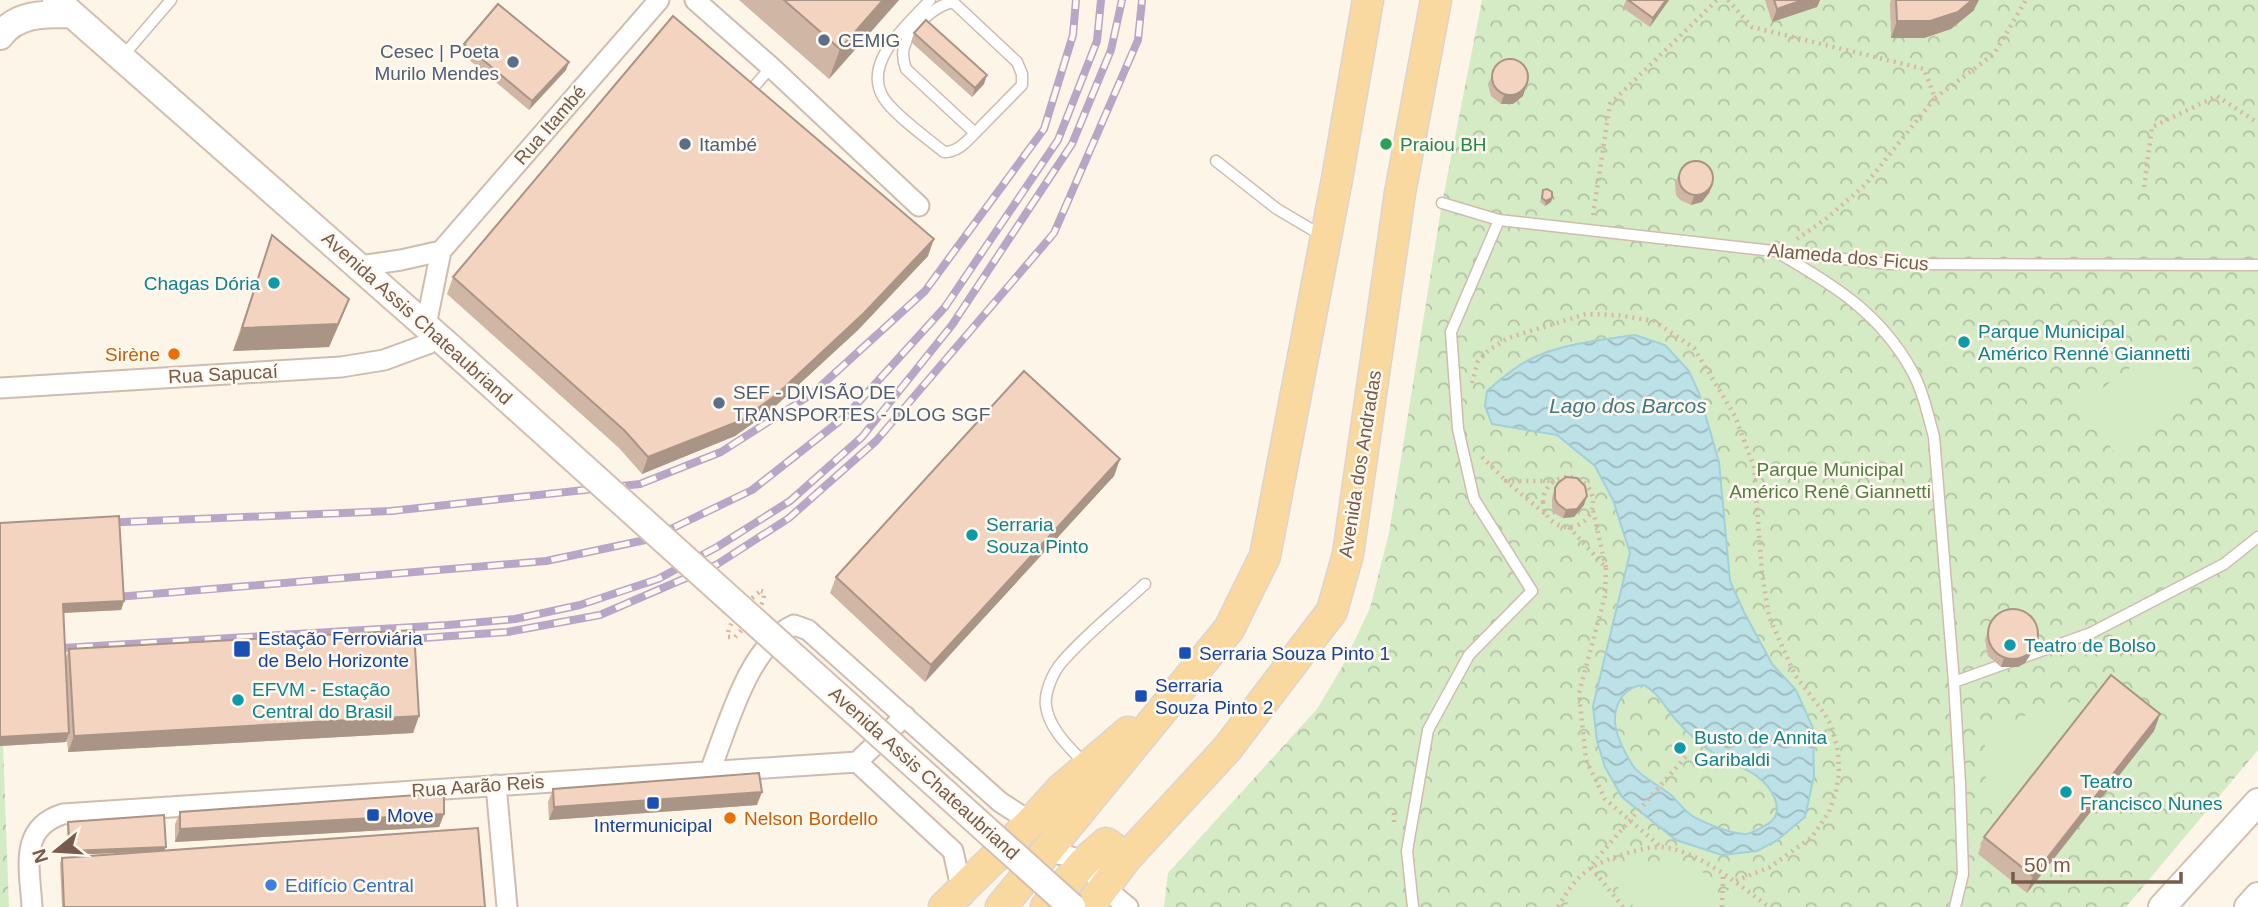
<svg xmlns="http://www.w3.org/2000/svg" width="2258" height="907" font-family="Arial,sans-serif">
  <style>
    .park { fill: url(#park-crowns) }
    .garden { fill: #d5ebc6 }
    .water { fill: url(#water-waves); stroke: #a2d0d9; stroke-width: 2; fill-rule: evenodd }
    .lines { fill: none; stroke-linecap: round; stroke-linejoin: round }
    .lane-casing { stroke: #cfbcae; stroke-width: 13 }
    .street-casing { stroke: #cfbcae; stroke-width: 23 }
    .secondary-casing { stroke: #d4bfae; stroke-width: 30 }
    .primary-casing { stroke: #dcd4d0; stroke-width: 33 }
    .path { stroke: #d8b7a2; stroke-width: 4.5; stroke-dasharray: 2 5; stroke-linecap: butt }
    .lane { stroke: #fff; stroke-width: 10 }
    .street { stroke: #fff; stroke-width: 19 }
    .secondary { stroke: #fff; stroke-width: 26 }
    .primary { stroke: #fad9a1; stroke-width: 30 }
    .rail-casing { stroke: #b8a6c7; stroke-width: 8 }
    .rail { stroke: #fff9ef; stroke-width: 5; stroke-dasharray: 16; stroke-linecap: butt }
    .secondary-bridge-casing { stroke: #d4bfae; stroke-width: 30; stroke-linecap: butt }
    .secondary-bridge { stroke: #fff; stroke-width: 26 }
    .wall { fill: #d0b6a5 }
    .shaded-wall { fill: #a99486 }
    .building { fill: #f2d4c0; stroke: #a99486; stroke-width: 2 }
    .service-dot { fill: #5c6f8a; stroke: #fff9ef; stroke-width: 2.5 }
    .leisure-dot { fill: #2e9e5b; stroke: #fff9ef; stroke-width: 2.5 }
    .culture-dot { fill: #0f9aa8; stroke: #fff9ef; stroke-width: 2.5 }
    .food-dot { fill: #e8710a; stroke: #fff9ef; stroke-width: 2.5 }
    .transit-dot { fill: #1a4fb4; stroke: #fff9ef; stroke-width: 2.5 }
    .shop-dot { fill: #3f7fe0; stroke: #fff9ef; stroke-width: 2.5 }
    .labels { text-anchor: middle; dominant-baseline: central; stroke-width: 5; stroke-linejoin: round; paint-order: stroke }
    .service-label { font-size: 19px; fill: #4e5e75; stroke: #fff9ef; text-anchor: start }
    .street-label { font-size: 19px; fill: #775b4c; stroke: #fff9ef }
    .leisure-label { font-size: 19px; fill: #27864d; stroke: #fff9ef; text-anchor: start }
    .culture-label { font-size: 19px; fill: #0d838f; stroke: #fff9ef; text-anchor: start }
    .food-label { font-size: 19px; fill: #c56008; stroke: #fff9ef; text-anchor: end }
    .park-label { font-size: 19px; fill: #547d43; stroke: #fff9ef }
    .transit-label { font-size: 19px; fill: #164399; stroke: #fff9ef; text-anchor: start }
    .shop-label { font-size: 19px; fill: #366cbe; stroke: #fff9ef; text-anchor: start }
    .water-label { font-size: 21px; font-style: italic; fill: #427983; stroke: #fff9ef }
  </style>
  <defs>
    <pattern id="park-crowns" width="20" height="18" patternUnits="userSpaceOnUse" patternTransform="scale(1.75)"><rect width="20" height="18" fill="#d5ebc6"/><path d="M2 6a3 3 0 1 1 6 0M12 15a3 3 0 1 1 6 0" fill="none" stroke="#b2c1a3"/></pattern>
    <pattern id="water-waves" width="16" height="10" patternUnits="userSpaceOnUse" patternTransform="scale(1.75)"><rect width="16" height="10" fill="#bce1e7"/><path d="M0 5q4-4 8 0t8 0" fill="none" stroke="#9eb9bd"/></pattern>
  </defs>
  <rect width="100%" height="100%" fill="#fdf5e8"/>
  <path class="park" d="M1482,0H2258V750L2126,907H1164L1168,873L1317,709L1342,667L1370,608L1389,533L1442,203Z
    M3,745L9,907H0V746Z"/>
  <path class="garden" d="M2170,338L2205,385L2115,453L2080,405Z
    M2077,701L2084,707L2006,808L1986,790L1985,739L1989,733L2045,706Z
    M1684,861L1715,880V907H1634L1606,872L1621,866Z
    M1586,880L1594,881L1615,907H1566L1575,889Z
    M1733,889L1759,907H1760H1728V890Z"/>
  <path class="water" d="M1635,335L1665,345L1689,371L1699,393L1719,462L1730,581L1744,612L1772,664L1796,690L1813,728L1814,776L1805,817L1776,841L1757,851L1722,855L1676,840L1622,797L1605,767L1597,741L1593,706L1630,553L1613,500L1595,466L1557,435L1492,424L1485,406L1487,391C1502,378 1518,364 1537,356C1567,343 1602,340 1635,335ZM1644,685C1659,693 1665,708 1676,720C1686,731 1699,744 1712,752C1735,767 1764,771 1775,799C1779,811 1777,819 1766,825C1760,828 1754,833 1746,834C1734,835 1701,822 1691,815C1684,810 1678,802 1672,796C1661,786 1642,778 1634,767C1626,756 1616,736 1615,722C1614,703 1625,686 1644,685Z"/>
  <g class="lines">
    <defs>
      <path id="lane" d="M930,0C909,24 862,61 883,97C892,113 928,139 944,152C958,152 966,142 975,133L906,69C903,61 902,55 904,47C909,29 935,5 953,2L1017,62L1022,74V85L975,133
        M122,57L171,0
        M746,96L771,67
        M1216,161L1277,209L1321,235
        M1442,203L1499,220L1888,264L2258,265
        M1780,254C1835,286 1880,313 1912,371C1923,391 1928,415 1934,437L1954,682L1960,784L1963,874L1955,907
        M1954,682L2091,633L2224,564L2258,537
        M1085,764C1070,748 1049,729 1046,706C1044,693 1053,672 1062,662C1086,634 1118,609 1145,584
        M1413,907L1407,851L1428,730L1469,655L1532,591L1474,499L1458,429L1451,332L1499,220"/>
      <path id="street" d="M695,0L771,67L919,206
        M360,266L401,260L441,251
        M426,325L441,251L659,0
        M0,388L341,367L384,360L441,339
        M857,762L953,851L963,896
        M710,771C728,726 748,646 794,625L808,630L1000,802L1031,822
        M496,785L507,907
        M1047,853L1066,855L1084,862L1105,888L1128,907
        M32,907C30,869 18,828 63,814L857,762L905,716"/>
      <path id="secondary" d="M56,0L443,341
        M0,36C17,13 45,14 71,14
        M2162,907L2258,802
        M2248,907L2258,896"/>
      <path id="primary" d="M944,907L1031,822L1060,790L1128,732
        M1001,907L1229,629L1265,556L1337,179L1368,0
        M1046,907L1084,862L1106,843L1127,857
        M1089,907L1127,857L1227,749L1332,611L1348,554L1400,193L1436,0"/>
    </defs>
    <use href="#lane" class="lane-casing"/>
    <use href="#street" class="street-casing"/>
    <use href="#secondary" class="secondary-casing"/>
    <use href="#primary" class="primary-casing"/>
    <path class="path" d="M1728,0L1752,27L1924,69L1935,98L1865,185L1827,218L1797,239
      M1935,98L1994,54L2026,0
      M2144,187L2152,127L2217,96L2258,123
      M1593,215L1610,104L1717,0
      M1472,383L1478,361L1489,350L1508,338L1586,314L1617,315L1654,321L1694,348L1735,416L1754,467L1762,573L1769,617L1795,675L1824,713L1832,727L1838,752L1839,772L1836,792L1829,812L1812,837L1770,867L1733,882
      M1482,457L1506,481
      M1543 502a25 25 0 1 1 50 0a25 25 0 1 1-50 0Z
      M1544,513L1506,481H1553
      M1569,527L1606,568L1592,506
      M1606,568L1605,596L1579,693L1586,760L1605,799L1661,847
      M761,591L764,592C766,607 745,626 735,637H728C727,621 748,600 761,591Z
      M1394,822V810
      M1558,907C1575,878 1585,867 1618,856C1631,852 1646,847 1660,847C1697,849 1740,886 1769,907
      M1623,907L1590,866L1689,753
      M1722,907L1723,875"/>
    <use href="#lane" class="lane"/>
    <use href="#street" class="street"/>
    <use href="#secondary" class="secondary"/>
    <use href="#primary" class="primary"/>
    <defs>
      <path id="rail" d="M99,523L391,511L640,484L721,452L812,394L925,291L1044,129L1073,35L1076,0
        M105,598L546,561L650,539L752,490L846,416L945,307L1058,140L1097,41L1101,0
        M395,640L507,632L600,615L716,565L789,518L876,441L1054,233L1138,40L1142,0
        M45,649L448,625L515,619L580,605L658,579L717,547L790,501L862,437L952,325L1072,144L1111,50L1122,0"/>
    </defs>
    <use href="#rail" class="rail-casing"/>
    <use href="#rail" class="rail"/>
    <defs>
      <path id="secondary-bridge" d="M443,341L1072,907"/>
    </defs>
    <use href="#secondary-bridge" class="secondary-bridge-casing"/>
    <use href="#secondary-bridge" class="secondary-bridge"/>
  </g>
  <path class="wall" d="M739,0H899L829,79Z
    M1626,0H1669L1650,27L1623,8Z
    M1765,0H1820L1817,7L1772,22Z
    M1891,0H1979L1973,11L1951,29L1924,38H1891L1890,3Z
    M914,33L984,84L972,97L911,42Z
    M464,44L569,62L566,70L529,110L461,53Z
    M1492,75L1523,96L1513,104H1501L1491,96L1488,84Z
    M1678,175L1713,184L1709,193L1702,202L1691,205L1680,200L1676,195L1675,184Z
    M1543,190L1552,198L1551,202L1545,206L1540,202Z
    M272,235L349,299L340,322L329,347L233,351Z
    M928,256L858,330L769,412L735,436L642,474L619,448L447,294L453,277Z
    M1120,459L1114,476L925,682L830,593L836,577Z
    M1555,488L1584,505L1574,517L1563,518L1554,513L1552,508V497Z
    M0,523L124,601L121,610L63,613L66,658L69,649L419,716L413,733L68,752L67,740L66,742L0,746Z
    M1990,623L2038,641L2034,649L2025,663L2018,667H2001L1988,656L1985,640Z
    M2160,714L2154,731L2027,893L1978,854L1984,837Z
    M553,789L757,805L549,820L548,802Z
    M180,812L444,814L439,827L175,842V824Z
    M68,822L164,851L485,907H62L60,863L62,858L157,851L68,855L67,826Z"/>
  <path class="shaded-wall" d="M883,0H899L829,79L840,49Z
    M1666,0H1669L1650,27L1653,18Z
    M1803,0H1820L1817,7L1772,22L1777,9Z
    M1972,0H1979L1973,11L1951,29L1924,38H1891L1897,21Z
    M569,62L566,70L529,110L532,101Z
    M987,75L984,84L972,97L975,88Z
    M1526,87L1523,96L1513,104H1501L1504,95Z
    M1713,184L1709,193L1702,202L1691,205L1694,196Z
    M1552,198L1551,202L1545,206L1546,201Z
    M934,239L928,256L858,330L769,412L735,436L642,474L648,457Z
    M349,299L340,322L329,347L233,351L242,328Z
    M1120,459L1114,476L925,682L931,665Z
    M1587,496L1584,505L1574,517L1563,518L1566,510Z
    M124,601L121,610L60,613L63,604Z
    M2038,641L2034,649L2025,663L2018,667H2001L2004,658Z
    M2160,714L2154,731L2027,893L2033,876Z
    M419,716L413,733L68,752L74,736Z
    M69,733L66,742L0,746V737Z
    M762,792L757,805L549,820L554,807Z
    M444,814L439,827L175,842L180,829Z
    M166,847L164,851L68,855L70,851Z"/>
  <path class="building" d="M784,0H883L840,49Z
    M1628,0H1666L1653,18Z
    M1774,0H1803L1777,9Z
    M1896,0H1972L1958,12L1930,21H1897Z
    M498,4L569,62L532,101L464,44Z
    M673,16L934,239L864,313L776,395L742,420L648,457L625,431L453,277Z
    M926,20L987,75L975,88L914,33Z
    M1492 77a18 18 0 1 1 36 0a18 18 0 1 1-36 0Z
    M1679 178a17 17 0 1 1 34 0a17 17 0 1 1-34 0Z
    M1547,189L1552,192V198L1546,201L1542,198L1543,190Z
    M272,235L349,299L338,324L242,328Z
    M1024,371L1120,459L931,665L836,577Z
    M1566,477L1577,478L1585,486L1587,496L1577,509L1566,510L1558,504L1555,499V488L1558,483Z
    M119,516L124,601L63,604L69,733L0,737V523Z
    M1988 634a25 25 0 1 1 50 0a25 25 0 1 1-50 0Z
    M414,630L419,716L74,736L69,649Z
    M2111,675L2160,714L2033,876L1984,837Z
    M759,773L762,792L554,807L553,789Z
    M444,793V814L180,829V812Z
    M164,815L166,847L70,851L68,822Z
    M478,828L485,907H64L62,858Z"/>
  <g class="service-dot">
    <circle cx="824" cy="40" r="7"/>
    <circle cx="513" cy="62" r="7"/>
    <circle cx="685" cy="144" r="7"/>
    <circle cx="719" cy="403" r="7"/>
  </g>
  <circle class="leisure-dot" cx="1386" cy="144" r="7"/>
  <g class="culture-dot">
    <circle cx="274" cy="283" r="7"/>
    <circle cx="1964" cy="342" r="7"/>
    <circle cx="972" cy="535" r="7"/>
    <circle cx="2010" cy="645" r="7"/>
    <circle cx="238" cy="700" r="7"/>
    <circle cx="1680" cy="748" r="7"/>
    <circle cx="2066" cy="792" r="7"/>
  </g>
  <g class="food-dot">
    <circle cx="174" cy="354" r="7"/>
    <circle cx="730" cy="818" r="7"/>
  </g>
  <g class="transit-dot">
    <rect x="233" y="640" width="18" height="18" rx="3.5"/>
    <rect x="1178" y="646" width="14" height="14" rx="3.5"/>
    <rect x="1134" y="689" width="14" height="14" rx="3.5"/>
    <rect x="646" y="796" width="14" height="14" rx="3.5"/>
    <rect x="366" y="808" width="14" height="14" rx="3.5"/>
  </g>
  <circle class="shop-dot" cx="271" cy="885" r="7"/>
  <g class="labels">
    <g class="service-label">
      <text x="838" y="40">CEMIG</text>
      <text x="499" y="51" text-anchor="end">Cesec | Poeta<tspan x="499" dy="22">Murilo Mendes</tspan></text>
      <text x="699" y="144">Itambé</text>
      <text x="733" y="392">SEF - DIVISÃO DE<tspan x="733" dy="22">TRANSPORTES - DLOG SGF</tspan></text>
    </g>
    <g class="street-label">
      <text transform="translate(550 125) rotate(-49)">Rua Itambé</text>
      <text transform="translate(1848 257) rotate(5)">Alameda dos Ficus</text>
      <text transform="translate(417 318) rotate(42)">Avenida Assis Chateaubriand</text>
      <text transform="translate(223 374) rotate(-3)">Rua Sapucaí</text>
      <text transform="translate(1360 464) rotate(-81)">Avenida dos Andradas</text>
      <text transform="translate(924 773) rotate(42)">Avenida Assis Chateaubriand</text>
      <text transform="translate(478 786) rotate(-4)">Rua Aarão Reis</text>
    </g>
    <g class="leisure-label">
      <text x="1400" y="144">Praiou BH</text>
    </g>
    <g class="culture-label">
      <text x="260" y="283" text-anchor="end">Chagas Dória</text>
      <text x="1978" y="331">Parque Municipal<tspan x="1978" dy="22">Américo Renné Giannetti</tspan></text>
      <text x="986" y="524">Serraria<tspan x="986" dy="22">Souza Pinto</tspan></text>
      <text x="2024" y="645">Teatro de Bolso</text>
      <text x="252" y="689">EFVM - Estação<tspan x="252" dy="22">Central do Brasil</tspan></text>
      <text x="1694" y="737">Busto de Annita<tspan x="1694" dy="22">Garibaldi</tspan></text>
      <text x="2080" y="781">Teatro<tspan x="2080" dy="22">Francisco Nunes</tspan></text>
    </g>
    <g class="food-label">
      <text x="160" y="354">Sirène</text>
      <text x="744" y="818" text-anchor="start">Nelson Bordello</text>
    </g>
    <g class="park-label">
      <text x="1830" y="469">Parque Municipal<tspan x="1830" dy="22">Américo Renê Giannetti</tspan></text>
    </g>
    <g class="transit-label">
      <text x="258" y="638">Estação Ferroviária<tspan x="258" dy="22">de Belo Horizonte</tspan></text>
      <text x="1199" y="653">Serraria Souza Pinto 1</text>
      <text x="1155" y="685">Serraria<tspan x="1155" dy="22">Souza Pinto 2</tspan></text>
      <text x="387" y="815">Move</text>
      <text x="653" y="825" text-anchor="middle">Intermunicipal</text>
    </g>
    <g class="shop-label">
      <text x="285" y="885">Edifício Central</text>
    </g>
    <g class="water-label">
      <text x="1628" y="405">Lago dos Barcos</text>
    </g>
  </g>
  <g transform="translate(56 851) rotate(252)" stroke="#fff9ef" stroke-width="5" paint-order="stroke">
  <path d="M0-5L12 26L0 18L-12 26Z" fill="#775b4c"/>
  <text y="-10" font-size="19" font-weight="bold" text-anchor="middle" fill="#775b4c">N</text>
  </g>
  <path d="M2013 872v10h168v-10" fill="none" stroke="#775b4c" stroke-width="3.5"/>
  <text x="2024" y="872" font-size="21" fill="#775b4c" stroke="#fff9ef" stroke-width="5" paint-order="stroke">50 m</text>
</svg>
